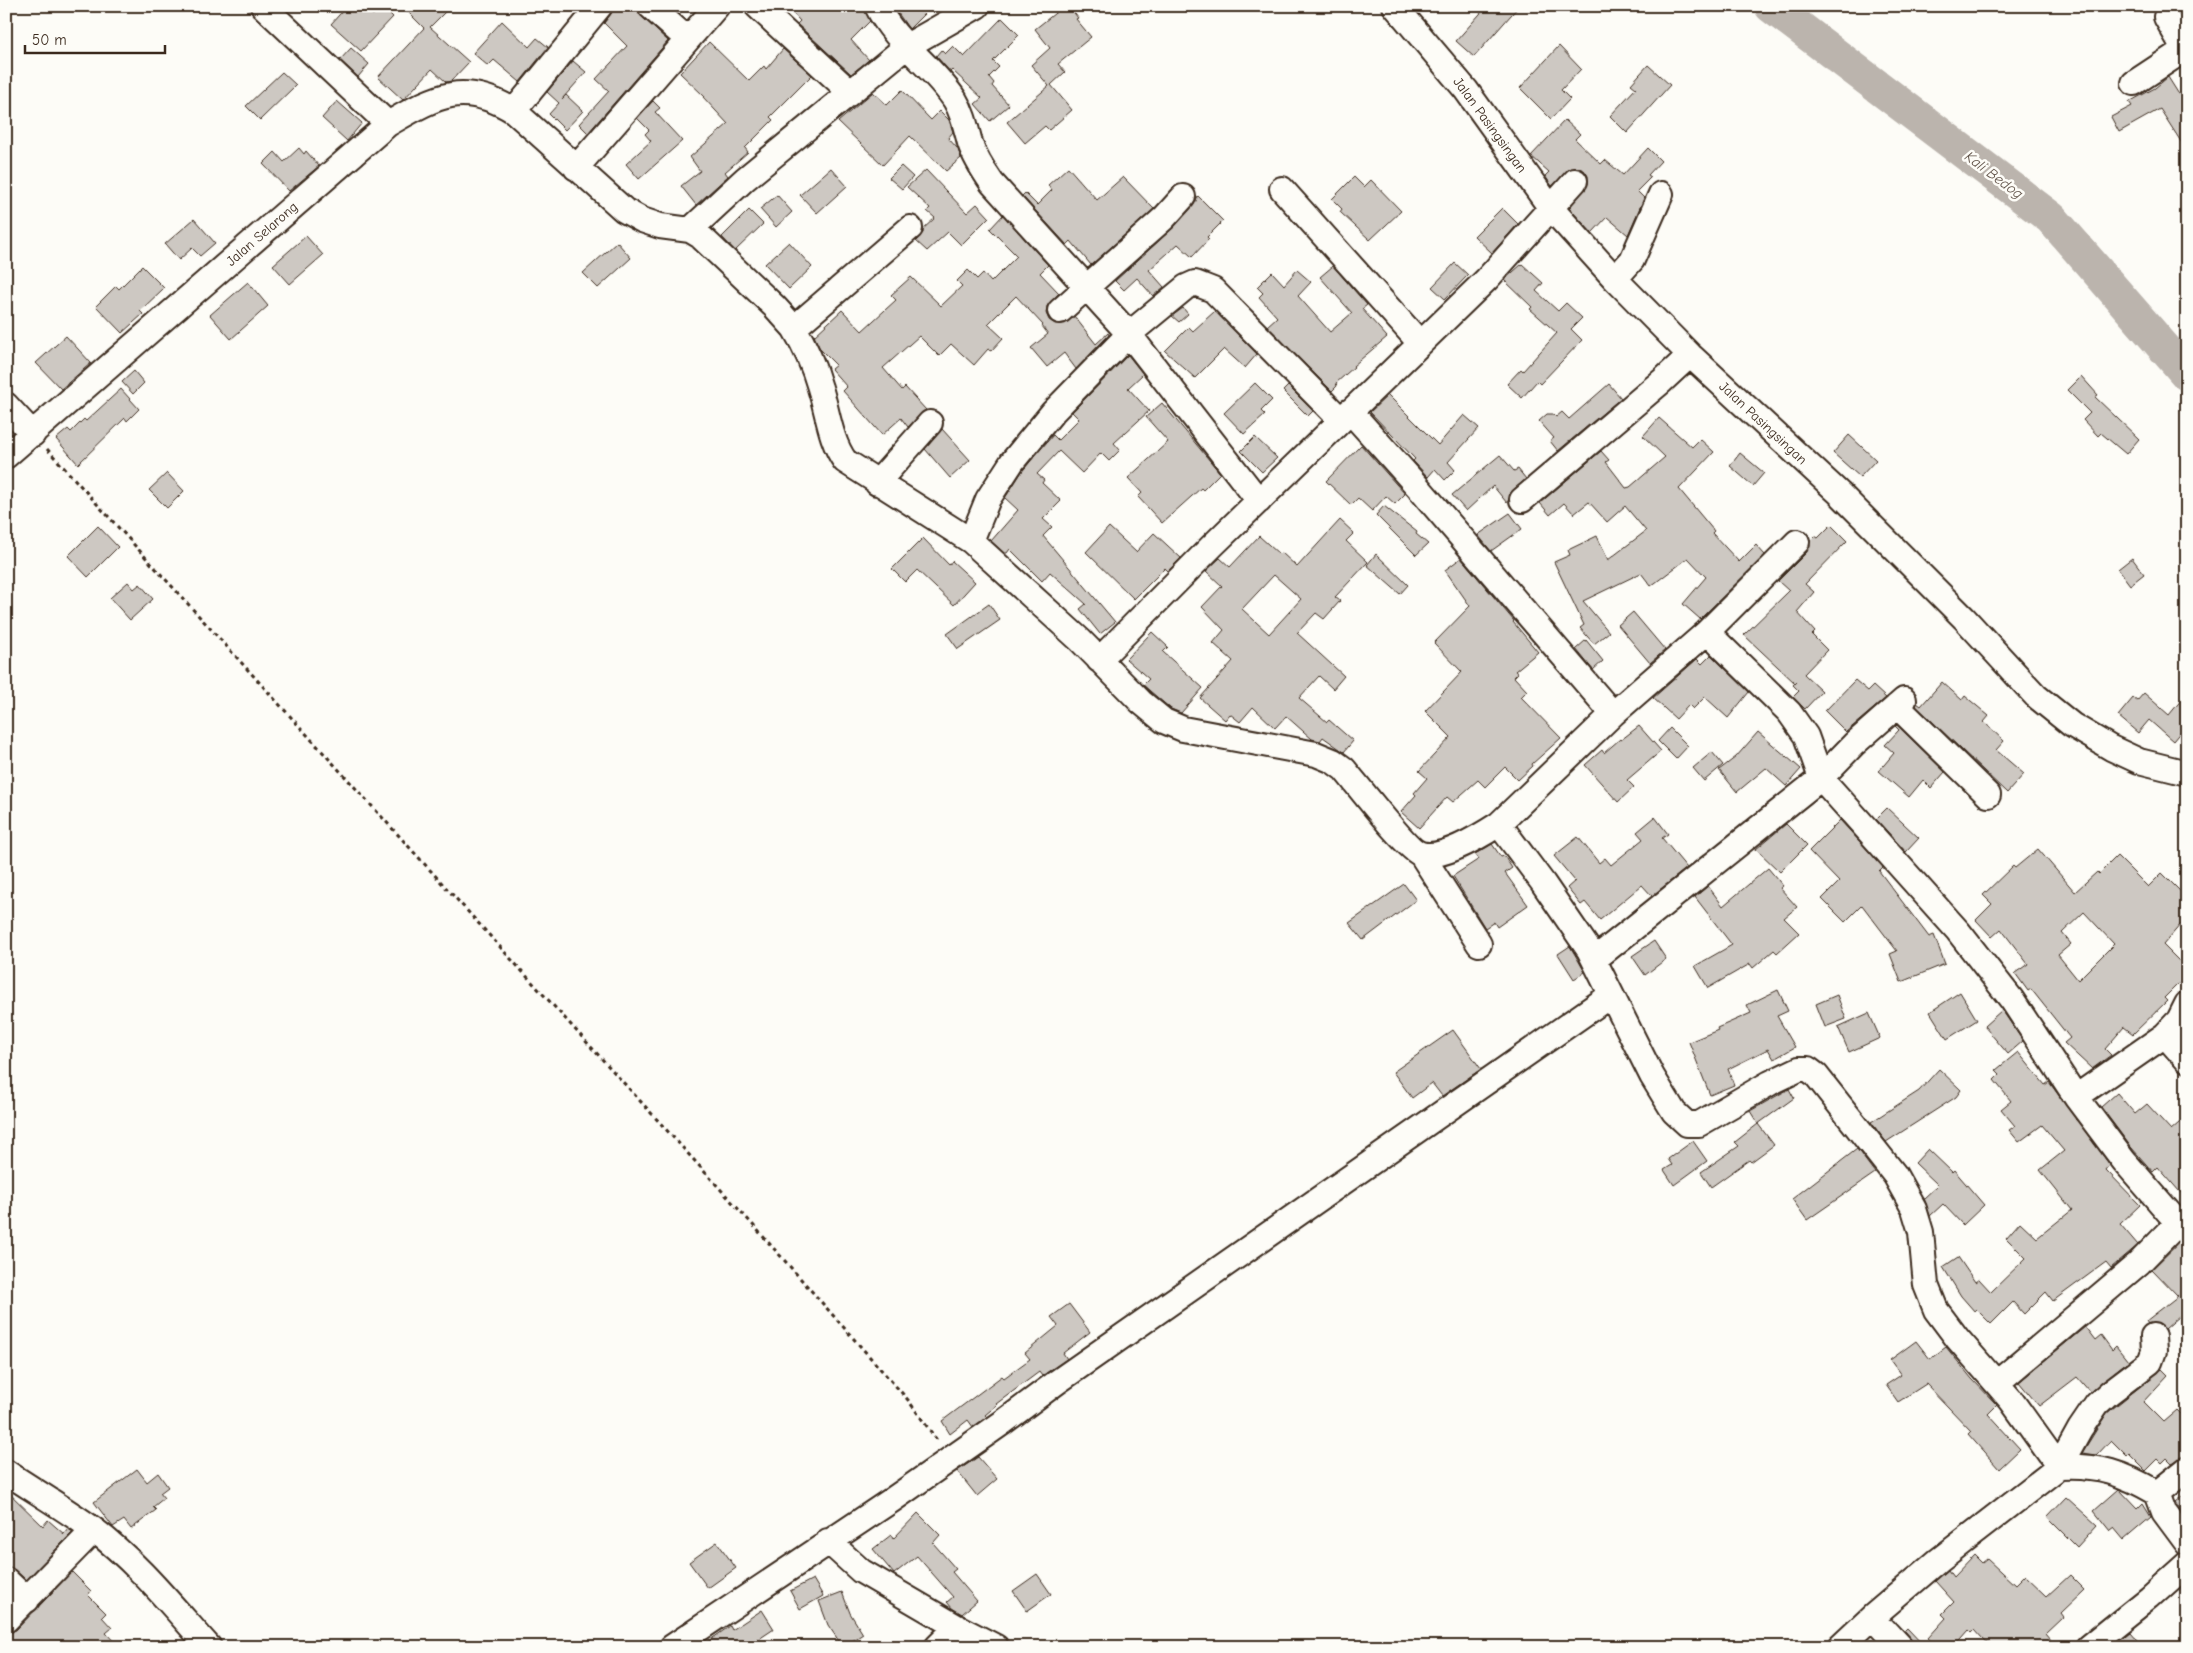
<svg xmlns="http://www.w3.org/2000/svg" width="2193" height="1653" font-family="'Comic Neue',sans-serif">
  <style>
    .lines { fill: none; stroke-linecap: round; stroke-linejoin: round }
    .river { stroke: #bbb4ad; stroke-width: 34 }
    .building { fill: #cdc8c2; stroke: #3b2a1e; fill-rule: evenodd }
    .minor-casing { stroke: #3b2a1e; stroke-width: 28 }
    .path { stroke: #3b2a1e; stroke-width: 3; stroke-dasharray: 4 4; stroke-linecap: butt }
    .minor { stroke: #fdfcf7; stroke-width: 24 }
    .labels { text-anchor: middle; dominant-baseline: central; stroke-width: 5; stroke-linejoin: round; paint-order: stroke }
    .street-label { font-size: 14px; fill: #3b2a1e; stroke: #fdfcf7 }
    .water-label { font-size: 15px; font-style: italic; fill: #615349; stroke: #fdfcf7 }
  </style>
  <rect width="100%" height="100%" fill="#fdfcf7"/>
  <filter id="ink" filterUnits="userSpaceOnUse"><feTurbulence type="fractalNoise" baseFrequency=".02" numOctaves="2"/><feDisplacementMap in="SourceGraphic" scale="10" xChannelSelector="R" yChannelSelector="G"/><feConvolveMatrix kernelMatrix="1 2 1 2 8 2 1 2 1" color-interpolation-filters="sRGB"/></filter>
  <g filter="url(#ink)">
    <g class="lines">
      <path class="river" d="M1771,6L2051,218L2187,374"/>
    </g>
    <path class="building" d="M347,6H363L373,15L382,6L393,17L361,51L331,24Z
      M402,6H451L430,27L469,62L451,81L446,82L432,69L403,100L378,77L424,28Z
      M613,6H637L641,16L668,41L588,133L579,124L609,91L596,79L627,46L604,23L611,14Z
      M786,6H863L870,21L851,40L869,60L851,74L797,24L800,21Z
      M893,6H932L909,29Z
      M1064,6H1069L1078,18L1076,19L1091,37L1058,64L1065,72L1051,85L1072,110L1049,130L1045,126L1025,143L1007,122L1049,86L1031,65L1050,48L1035,29Z
      M1487,6H1519L1474,57L1456,41Z
      M1002,18L1019,35L993,61L999,67L989,77L994,83L992,86L1009,105L990,121L975,104L982,98L952,70L950,72L936,56L941,50L945,54L953,46L964,57Z
      M502,21L529,47L537,38L548,47L520,82L494,60L488,66L473,53Z
      M709,42L749,81L764,66L766,69L783,49L812,75L770,117L773,120L745,148L748,152L725,172L728,176L696,205L681,186L700,171L690,157L728,124L703,97L704,96L680,73Z
      M1559,46L1581,69L1561,90L1570,99L1551,119L1520,88Z
      M351,48L369,64L358,77L340,60Z
      M573,61L586,72L562,99L566,95L583,111L565,130L549,114L559,103L547,92Z
      M1648,65L1670,85L1627,133L1610,116L1636,88L1631,84Z
      M282,72L296,85L260,120L246,106Z
      M2168,77L2180,96L2187,91V151L2160,109L2119,132L2111,117L2132,106L2129,102L2155,88Z
      M902,90L931,120L940,111L949,120L953,132L948,138L958,149L961,158L946,171L910,136L883,165L838,122L873,92L887,105Z
      M337,101L362,123L347,141L322,118Z
      M653,101L660,108L655,112L682,141L639,179L626,164L651,141L645,134L649,130L637,118Z
      M1565,120L1580,134L1575,139L1601,164L1605,160L1623,175L1648,148L1661,161L1648,175L1651,177L1637,191L1644,198L1628,235L1607,217L1592,233L1569,208L1588,184V176L1584,170L1577,168H1570L1552,186L1545,176L1549,172L1531,156Z
      M299,148L304,154L306,151L319,166L289,191L263,164L275,152L284,162Z
      M901,166L913,177L902,189L889,178Z
      M1068,167L1097,200L1123,177L1154,209L1091,265L1071,241L1067,245L1022,196L1025,193L1037,205L1052,190L1048,185Z
      M831,168L847,186L817,213L800,195Z
      M926,170L967,213L977,204L989,217L961,245L948,232L927,251L916,241L923,233V229L935,218L927,211L930,208L907,187Z
      M1354,177L1364,187L1371,180L1401,211L1370,240L1340,212L1342,209L1332,199Z
      M777,195L792,212L776,227L760,209Z
      M1198,196L1223,221L1207,237L1209,239L1192,257L1178,244L1149,270L1164,287L1153,296L1137,278L1124,290L1115,281L1174,227L1193,206Z
      M1502,208L1518,224L1492,253L1474,236Z
      M749,210L763,224L735,251L722,237Z
      M1003,215L1048,265L1040,273L1059,293L1047,306L1046,313L1049,320L1055,324H1062L1074,316L1096,344L1108,333L1109,335L1076,369L1064,353L1047,367L1031,348L1048,334L1042,326L1043,325L1016,296L988,324L1003,338L991,351L988,349L974,365L951,344L939,356L919,336L883,368L902,390L905,387L926,410L908,427L901,418L882,435L843,391L847,387L831,369L836,365L820,349L814,336L842,310L862,331L896,300L891,295L911,277L941,306L962,286L957,281L968,270L977,279L983,273L991,282L1017,256L990,229Z
      M194,219L215,243L200,256L192,248L179,260L165,244Z
      M306,236L323,255L290,284L273,265Z
      M617,242L631,258L598,288L583,273Z
      M789,242L812,267L789,289L765,264Z
      M1455,263L1468,275L1445,299L1432,287Z
      M1522,264L1543,283L1536,291L1558,311L1566,303L1582,318L1571,329L1582,340L1540,384L1537,381L1522,398L1507,384L1521,369L1523,371L1557,333L1530,309L1532,307L1504,280Z
      M142,266L164,288L140,311L143,314L122,333L96,306L116,286L119,289Z
      M1333,266L1367,305L1362,309L1387,337L1353,366L1354,367L1336,383L1337,386L1332,391L1267,326L1277,317L1259,297L1263,293L1257,287L1272,272L1284,285L1297,270L1311,282L1298,296L1330,332L1352,313L1320,277Z
      M248,282L268,306L231,339L210,315Z
      M1183,308L1188,314L1179,322L1172,316Z
      M1215,311L1257,354L1245,368L1224,349L1195,378L1165,351L1189,327L1193,331Z
      M66,336L91,363L61,389L36,363Z
      M1128,355L1143,374L1128,388L1149,411L1114,443L1120,450L1109,461L1101,453L1082,473L1059,451L1037,474L1044,480L1042,483L1061,501L1043,519L1052,527L1043,536L1115,622L1100,634L1080,609L1086,604L1050,572L1042,581L1010,549L1007,553H1004L991,541L1018,510L1005,498L1023,470L1053,435L1058,440L1079,419L1072,412Z
      M134,371L144,383L133,394L122,382Z
      M2081,376L2098,395L2095,397L2139,439L2126,454L2101,433L2098,436L2083,420L2090,413L2067,390Z
      M1255,383L1272,400L1261,411L1265,415L1244,434L1224,413Z
      M1609,384L1621,398L1558,451L1550,441L1554,438L1539,421L1547,414H1553L1556,417L1562,412L1569,419Z
      M1288,386L1313,411L1308,416L1283,391Z
      M121,389L139,409L127,421L125,418L78,464L56,439L68,429L71,432L84,419L86,421Z
      M1388,395L1438,445L1464,415L1479,428L1448,462L1455,470L1445,480L1435,469L1428,477L1413,461L1415,459L1370,412Z
      M1162,403L1220,473L1203,490L1201,488L1162,523L1138,497L1142,493L1128,478L1168,442L1146,417Z
      M1659,418L1692,447L1700,439L1714,452L1679,489L1714,531L1712,533L1739,562L1756,545L1765,555L1700,619L1683,604L1706,577L1688,558L1651,586L1641,573L1583,601L1609,632L1594,644L1580,628L1584,625L1554,562L1570,555L1568,550L1597,536L1608,560L1646,531L1625,506L1607,522L1589,502L1574,514L1564,503L1550,515L1540,503L1601,451L1609,460L1606,462L1626,488L1630,487L1665,457L1643,436Z
      M942,429L970,460L950,478L925,449Z
      M1849,435L1876,460L1860,477L1833,453Z
      M1255,437L1277,458L1262,472L1241,451Z
      M1361,445L1405,494L1395,504L1386,496L1372,511L1358,498L1351,505L1326,481Z
      M1740,453L1764,473L1753,486L1730,466Z
      M1500,455L1514,471L1518,469L1526,479L1513,490L1507,503L1493,486L1466,511L1452,495Z
      M167,473L184,491L167,508L149,490Z
      M1384,506L1417,532L1416,534L1428,544L1416,555L1376,515Z
      M1510,513L1522,529L1491,551L1478,535Z
      M1340,520L1354,533L1346,541L1368,562L1335,597L1340,601L1324,619L1316,613L1297,633L1344,676L1333,689L1319,676L1299,698L1327,722L1329,720L1353,741L1344,752L1323,737L1320,741L1312,739L1286,716L1275,728L1253,707L1240,722L1230,714L1225,720L1200,698L1233,661L1213,643L1224,630L1202,607L1222,586L1206,571L1220,558L1230,567L1259,536L1279,554L1281,552L1297,567ZM1274,575L1301,599L1269,634L1242,609Z
      M1831,525L1847,541L1805,584L1814,592L1797,612L1815,632L1812,635L1827,650L1804,674L1822,691L1805,709L1793,697L1799,691L1793,685L1796,682L1795,683L1744,635L1789,591L1778,581L1807,552L1810,541L1815,536L1818,538Z
      M98,526L118,547L88,577L68,556Z
      M1109,527L1136,552L1154,533L1181,558L1168,571L1165,568L1134,599L1086,552Z
      M923,538L949,565L952,561L975,582L954,605L917,570L905,582L892,569Z
      M1376,554L1408,585L1400,594L1367,565Z
      M1461,558L1514,621L1513,622L1538,652L1515,671L1518,673L1514,677L1527,691L1521,697L1561,738L1532,764L1533,766L1518,780L1505,767L1485,787L1478,780L1453,802L1447,797L1419,828L1401,812L1416,795L1414,793L1427,778L1419,771L1451,737L1425,711L1462,672L1434,643L1470,606L1445,570Z
      M2132,558L2144,574L2130,585L2118,569Z
      M128,582L134,589L140,584L153,599L130,620L110,598Z
      M989,604L1000,620L958,649L947,634Z
      M1633,612L1665,650L1650,663L1618,625Z
      M1152,632L1168,647L1163,652L1203,688L1181,713L1171,709L1143,685L1149,679L1126,659Z
      M1586,640L1603,661L1593,670L1576,649Z
      M1711,655L1749,692L1728,718L1705,697L1693,709L1689,705L1676,719L1653,698L1697,659L1702,664Z
      M1855,680L1868,691L1873,686L1886,698L1846,732L1825,711Z
      M1942,682L1962,700L1965,696L1989,716L1984,722L2004,741L1996,750L2024,774L2007,793L1916,706L1917,703L1921,706Z
      M2144,693L2169,715L2187,693V724L2173,741L2149,720L2138,733L2118,716L2133,698L2137,701Z
      M1897,725L1945,772L1931,788L1923,780L1909,797L1879,771L1894,753L1885,745L1899,730L1895,726Z
      M1639,726L1661,751L1627,780L1634,787L1618,802L1585,765L1602,750L1604,753L1620,739L1621,740Z
      M1670,728L1688,746L1676,759L1658,741Z
      M1758,732L1801,769L1786,786L1766,768L1737,792L1719,770L1736,757Z
      M1712,752L1723,765L1704,781L1693,768Z
      M1887,808L1919,838L1906,852L1876,819Z
      M1655,817L1668,834L1662,838L1687,868L1652,896L1642,885L1600,920L1585,902L1581,905L1567,888L1575,881L1554,856L1578,837L1599,863L1605,858L1611,865L1643,839L1637,832Z
      M1840,820L1883,867L1879,871L1929,937L1934,935L1945,964L1901,982L1890,954L1897,951L1862,905L1845,922L1822,899L1839,882L1809,851Z
      M1786,824L1807,845L1780,872L1756,849Z
      M1492,844L1501,857L1504,856L1512,868L1505,873L1528,905L1497,927L1494,922L1485,928L1453,876L1479,859L1475,854Z
      M2038,849L2075,892L2097,872L2099,874L2117,856L2148,887L2162,873L2187,898V917L2163,945L2187,969V975L2164,998L2167,1001L2133,1034L2124,1027L2105,1049L2111,1055L2092,1069L2064,1043L2070,1038L2031,989L2028,991L2015,973L2028,964L2001,929L1992,937L1976,920L1992,904L1983,895L2013,866L2015,868ZM2084,912L2114,944L2078,980L2058,955L2071,944L2062,933Z
      M1768,868L1783,886L1780,888L1797,907L1784,918L1799,933L1777,953L1774,950L1753,968L1750,964L1708,988L1695,966L1732,945L1695,897L1708,886L1723,906Z
      M1404,884L1416,900L1363,940L1349,923Z
      M1654,941L1666,959L1645,975L1632,956Z
      M1570,946L1585,972L1574,979L1558,954Z
      M1778,990L1788,1011L1777,1016L1795,1047L1774,1059L1768,1049L1728,1069L1734,1085L1710,1095L1689,1042L1718,1030L1717,1028L1751,1013L1747,1005Z
      M1960,992L1977,1020L1947,1039L1930,1012Z
      M1837,995L1846,1019L1825,1027L1816,1004Z
      M2002,1010L2023,1041L2008,1054L1984,1026Z
      M1869,1013L1880,1038L1849,1052L1838,1027Z
      M1453,1030L1481,1069L1442,1096L1432,1083L1412,1098L1393,1072Z
      M2018,1052L2045,1085L2049,1082L2110,1165L2106,1170L2140,1205L2120,1224L2138,1245L2111,1268L2106,1262L2053,1301L2046,1292L2024,1314L2013,1302L1991,1324L1977,1310L1975,1312L1961,1296L1943,1267L1958,1257L1975,1282L1979,1279L1991,1292L2026,1258L2006,1238L2020,1222L2037,1238L2072,1210L2040,1170L2064,1151L2042,1125L2019,1142L2009,1130L2015,1126L2001,1109L2011,1101L1994,1080L2000,1074L1996,1070Z
      M1939,1069L1961,1090L1956,1097L1886,1142L1871,1122L1919,1091Z
      M1789,1089L1794,1098L1758,1124L1750,1111Z
      M2117,1093L2135,1114L2147,1104L2171,1130L2187,1116V1200L2158,1167L2153,1172L2131,1147L2101,1107Z
      M1758,1124L1774,1145L1751,1162L1749,1160L1711,1187L1701,1172L1739,1146L1735,1142Z
      M1693,1141L1707,1161L1674,1185L1664,1170L1672,1165L1668,1159Z
      M1857,1149L1875,1173L1807,1220L1792,1199Z
      M1928,1149L1952,1172L1954,1170L1984,1205L1963,1225L1943,1204L1930,1216L1924,1198L1938,1185L1915,1163Z
      M2187,1235V1310L2165,1329L2159,1324H2148L2146,1321L2178,1296L2152,1269Z
      M1069,1304L1090,1332L1063,1353L1067,1359L1042,1376L1039,1372L996,1404L997,1405L985,1415L987,1417L973,1427L968,1420L950,1434L942,1421L1002,1376L1004,1378L1030,1359L1025,1353L1058,1326L1051,1317Z
      M2085,1327L2095,1340L2101,1335L2112,1350L2116,1346L2128,1361L2090,1392L2077,1377L2039,1406L2019,1382Z
      M1916,1341L1930,1359L1946,1347L1972,1379L1997,1405L1988,1414L2020,1449L1999,1469L1968,1434L1971,1431L1926,1384L1898,1402L1886,1385L1901,1375L1890,1360Z
      M2162,1369L2168,1375L2143,1402L2163,1422L2177,1410L2187,1420V1456L2172,1463L2167,1458L2162,1463L2158,1459L2146,1471L2129,1454L2127,1456L2111,1440L2097,1455L2082,1453L2107,1413Z
      M978,1457L997,1479L977,1496L957,1471Z
      M137,1469L147,1482L158,1473L168,1487L160,1493L164,1498L153,1507L156,1510L131,1529L124,1520L113,1527L94,1502Z
      M2119,1489L2138,1509L2143,1504L2151,1517L2124,1540L2114,1528L2110,1531L2094,1511Z
      M6,1490L43,1526L48,1520L64,1534L68,1529L73,1532L26,1580L15,1570L6,1567Z
      M2187,1492V1520L2175,1502Z
      M2066,1497L2097,1525L2077,1547L2047,1517Z
      M918,1513L940,1535L933,1543L956,1569L952,1572L977,1601L962,1614L952,1608L947,1602L953,1597L917,1556L894,1574L873,1549L891,1535L893,1539Z
      M717,1542L736,1568L708,1588L689,1562Z
      M1974,1555L1982,1563L1987,1559L2015,1585L2025,1575L2047,1596L2070,1575L2085,1590L2060,1614L2063,1618L2046,1634L2057,1647H1990L1975,1630L1972,1633L1969,1630L1954,1647H1937L1928,1638L1946,1618L1942,1614L1954,1602L1935,1581L1948,1570L1953,1577Z
      M72,1572L91,1591L88,1595L106,1613L102,1617L112,1628L106,1633L119,1647H6V1633L16,1630Z
      M1037,1574L1051,1594L1027,1611L1013,1591Z
      M813,1579L823,1596L800,1609L790,1591Z
      M842,1592L850,1613L863,1634L843,1647L828,1625L819,1601Z
      M762,1610L774,1629L747,1647H700L730,1626L732,1630Z
      M1907,1628L1925,1647H1913L1910,1638L1904,1631Z
      M2129,1632L2142,1647H2110Z"/>
    <g class="lines">
      <defs>
        <path id="minor" d="M650,6L687,39
          M757,6L850,92
          M877,6C895,43 933,66 955,100C963,113 966,128 970,143C975,158 983,170 992,183L1129,334L1259,501
          M1395,6L1466,90L1550,207L1615,279L1690,355L1839,493L1964,618L2036,696L2072,725L2111,748L2139,761L2187,773
          M2166,17L2187,54
          M2134,83L2184,50
          M514,111L600,6
          M388,124C435,97 462,79 514,111L624,210L642,220L660,226L690,230L700,236L775,307L794,328C805,346 814,367 820,388C828,413 830,440 845,461L971,541L1080,640L1141,702L1164,721L1183,729L1316,754L1333,761L1344,769C1356,783 1408,851 1421,854C1442,860 1482,835 1499,824L1543,883L1589,950L1652,1076L1674,1112L1687,1124H1699L1770,1083L1799,1069H1808L1816,1075L1895,1175L1914,1209L1921,1232L1926,1285L1936,1310L1957,1338L2011,1400L2059,1467
          M576,168L717,6
          M1282,189L1420,343
          M690,230L745,179L907,46L977,6
          M1615,279L1632,260L1661,194
          M1060,311L1164,218L1183,197
          M794,328L910,228
          M6,405L33,434
          M1350,411L1418,487L1613,714L1499,824
          M6,456L388,124L263,6
          M877,483L930,423
          M1522,500L1662,381L1690,355
          M971,541L988,499L1012,462L1053,412L1129,334L1186,287L1195,283L1213,290L1341,420
          M1707,632L1789,712L1806,736L1821,778L1958,931L2012,1000L2076,1097L2124,1161L2178,1223L2139,1263L1997,1383
          M1099,660L1212,546L1487,279L1575,181
          M1897,706L1988,795
          M1613,714L1707,632L1797,542
          M1421,854L1479,944
          M1595,959L1821,778L1854,744L1904,700
          M2165,1035L2187,1060
          M2076,1097L2165,1035L2179,1020L2187,1004
          M2059,1467C2099,1465 2123,1473 2157,1493L2187,1469
          M6,1472C35,1491 65,1509 93,1529C137,1562 172,1606 209,1647
          M2157,1493L2164,1512L2187,1543
          M828,1541L861,1571L957,1627L996,1647
          M6,1580L27,1600
          M1872,1617L1900,1647
          M6,1620L94,1530
          M672,1647L892,1500L1002,1423L1057,1382L1611,995
          M937,1647L957,1627
          M1840,1647L1872,1617L1939,1560L2059,1467L2080,1429L2097,1404L2109,1393L2150,1362L2154,1351L2153,1336
          M2088,1647L2149,1598L2187,1564"/>
      </defs>
      <use href="#minor" class="minor-casing"/>
      <path class="path" d="M47,449L753,1225L908,1400L939,1443"/>
      <use href="#minor" class="minor"/>
    </g>
  </g>
  <g class="labels">
    <g class="street-label">
      <text transform="translate(1490 125) rotate(54)">Jalan Pasingsingan</text>
      <text transform="translate(262 234) rotate(-41)">Jalan Selarong</text>
      <text transform="translate(1763 423) rotate(43)">Jalan Pasingsingan</text>
    </g>
    <g class="water-label">
      <text transform="translate(1994 175) rotate(37)">Kali Bedog</text>
    </g>
  </g>
  <rect width="2193" height="1653" fill="none" stroke="#fdfcf7" stroke-width="25"/>
  <rect x="12" y="12" width="2168" height="1628" fill="none" stroke="#3b2a1e" stroke-width="2" filter="url(#ink)"/>
  <path d="M25 45v8h140v-8" fill="none" stroke="#3b2a1e" stroke-width="2.5"/>
  <text x="32" y="45" font-size="15" fill="#3b2a1e" stroke="#fdfcf7" stroke-width="4" paint-order="stroke">50 m</text>
</svg>
